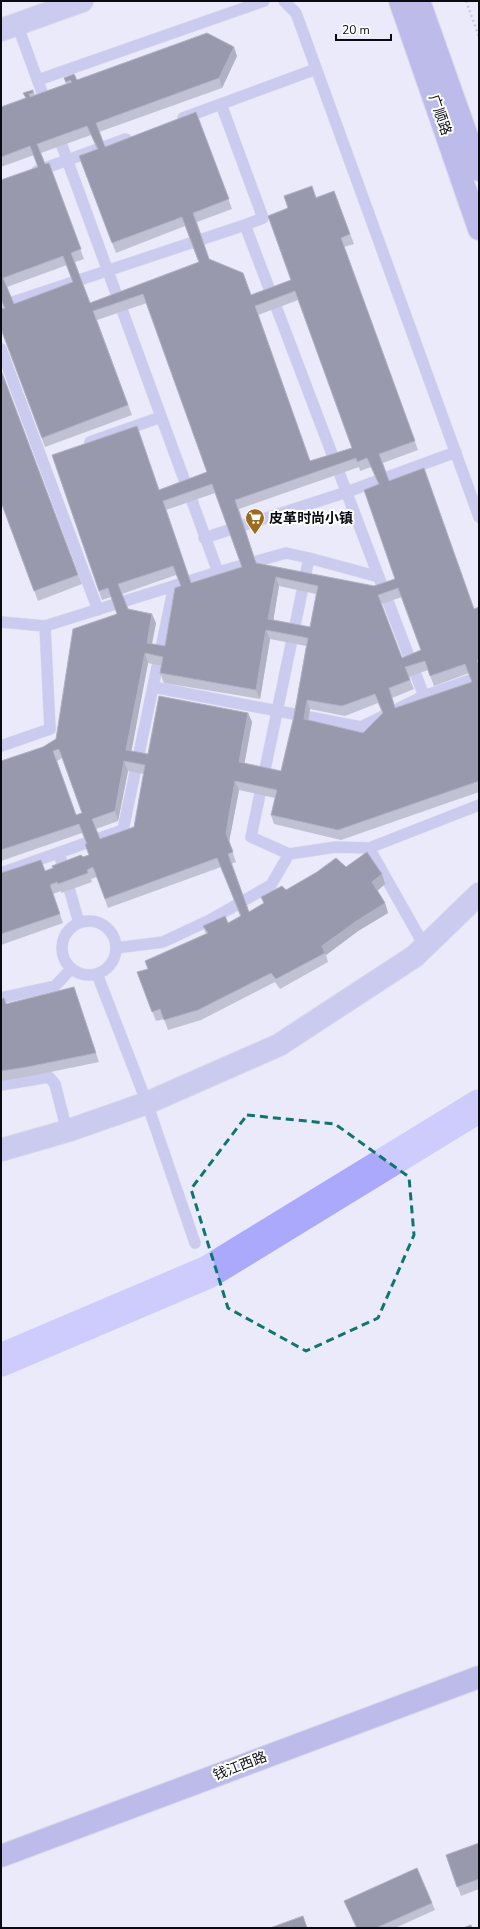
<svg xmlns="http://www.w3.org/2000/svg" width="480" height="1929" font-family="'Nunito Sans','Noto Sans SC',sans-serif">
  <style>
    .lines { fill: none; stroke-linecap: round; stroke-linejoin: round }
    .river { stroke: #aaa9fc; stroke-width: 33 }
    .lane-casing { stroke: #c6c6d6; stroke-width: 12 }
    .street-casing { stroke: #c6c6d6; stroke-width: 24 }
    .secondary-casing { stroke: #c6c6d6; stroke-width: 24 }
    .path { stroke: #a2a2b1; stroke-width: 2.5; stroke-dasharray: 2 3; stroke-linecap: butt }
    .lane { stroke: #a6a7df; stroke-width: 11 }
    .street { stroke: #a6a7df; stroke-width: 22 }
    .secondary { stroke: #8683d6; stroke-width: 22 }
    .wall { fill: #9191a4; fill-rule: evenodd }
    .shaded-wall { fill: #6d6d82 }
    .building { fill: #38384e; stroke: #6d6d82; fill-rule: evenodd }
    .marked { fill: none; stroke: #0f766e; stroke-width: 3; stroke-dasharray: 8 5; stroke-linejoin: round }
    .labels { text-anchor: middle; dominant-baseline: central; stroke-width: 4; stroke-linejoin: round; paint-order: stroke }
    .street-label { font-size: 14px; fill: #0a0a13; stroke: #fff }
    .poi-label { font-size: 14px; font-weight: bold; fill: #0a0a13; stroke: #fff; text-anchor: start }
  </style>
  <rect width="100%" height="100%" fill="#eaeafb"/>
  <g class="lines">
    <path class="river" d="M1,1360L208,1272L479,1106"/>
    <defs>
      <path id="lane" d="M284,1L296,13L479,517
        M17,24L47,106
        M38,80L264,1
        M221,104L263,218L245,225L424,696
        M183,118L316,69
        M57,132L218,572
        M37,171L126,139
        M1,306L245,225
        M1,349L98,610
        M90,442L161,417
        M204,538L347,492L456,452
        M309,558L379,577
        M1,622L45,626L218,572L286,553L309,558L251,837L289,854L336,847L369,848L425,947
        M153,687L361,727L424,696L479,677
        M1,746L50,729L45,626
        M369,848L479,805
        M59,853L79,923
        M1,873L123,830L174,586
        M62 948a27 27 0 1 1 54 0a27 27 0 1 1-54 0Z
        M116,948L163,942L210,920L271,885L289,854
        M97,974L147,1103L195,1243
        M1,998L55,986L71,969
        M1,1085L49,1077L55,1084L67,1131"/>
      <path id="street" d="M1,30L82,1
        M1,1150L67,1131L147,1103L279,1045L415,956L479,894"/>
      <path id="secondary" d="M400,1L479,229
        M419,1L479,170
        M1,1856L479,1677"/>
    </defs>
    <use href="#lane" class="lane-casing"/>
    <use href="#street" class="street-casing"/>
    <use href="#secondary" class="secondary-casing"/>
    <path class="path" d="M466,1L479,37"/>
    <use href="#lane" class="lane"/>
    <use href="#street" class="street"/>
    <use href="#secondary" class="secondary"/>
  </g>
  <path class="wall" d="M237,56L222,88L99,132L105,147L196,112L232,209L197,222L209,259L251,295L291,280L316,197L334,191L354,244L344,247L418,450L383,463L389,481L474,609L479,607V792L341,840L274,824L271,815L275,798L239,790L229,842L236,862L231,864L249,912L264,903L261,897L286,890L346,867L382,874L385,884L377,891L385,903L388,913L358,931L326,955L328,962L280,989L275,982L201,1020L168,1030L164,1019L156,1021L137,972L148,969L206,934L203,926L228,923L240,916L221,867L108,908L97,877L91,879L92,882L61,893V891L53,894L63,923L1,945V873L45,871L89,855L87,844L82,833L1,861V761L43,747L56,739L117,614L111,597L102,600L52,455L159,490L207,472L147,303L97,320L132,415L45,447L1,329L4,308L1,300V180L38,167L34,155L1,167V107L26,99L33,90L35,95L66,84L64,78L77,80ZM91,135L97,150L79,156L116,253L185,226L199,263L90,303L75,262L84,259L49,163L45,164L41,153ZM67,265L73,282L14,304L7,287ZM298,300L352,448L310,461L258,315ZM359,467L360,471L371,467L378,484L395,579L374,586L256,563L239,509ZM215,493L242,567L191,583L166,510ZM176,575L181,586L165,646L152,644L156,623L128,609L122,594ZM279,586L316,594L310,627L273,620ZM402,597L421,650L402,658L381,604ZM270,639L306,646L294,716L281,771L244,763L252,722L248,713L148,754L131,751L148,663L162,666L160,673L164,683L260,699ZM428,670L434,686L469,673L472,682L396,708L392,698L414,689L409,677ZM378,703L382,713L363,733L308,720L310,709L345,716ZM62,758L82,813L76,815L57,761ZM128,771L144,774L134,827L100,839L96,829L118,821Z
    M1,370L82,584L38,601L1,502Z
    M74,987L99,1062L31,1076L1,1081V999L4,998L6,1004Z
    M479,1843V1889L461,1896L446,1855Z
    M344,1901L432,1903L435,1910L395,1928H356Z"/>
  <path class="shaded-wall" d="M234,47L237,56L222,88L219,78Z
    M276,577L279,586L272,628L268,619Z
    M152,614L156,623L150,652L147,643Z
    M266,630L270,639L260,699L256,690Z
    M145,653L148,663L130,759L126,750Z
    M307,700L310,709L307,728L304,719Z
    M248,713L252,722L243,772L239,762Z
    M124,761L128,771L118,821L115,811Z
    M235,781L239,790L229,842L226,833Z
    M382,874L385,884L376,892L372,882Z
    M385,903L388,913L358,931L326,955L322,946L355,922Z"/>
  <path class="building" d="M207,33L234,47L219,78L96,123L105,147L196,112L229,199L193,213L209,259L243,273L251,295L291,280L268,216L288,208L284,196L312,186L316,198L334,191L350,234L341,238L415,441L379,454L389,481L424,468L474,609L479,607V659L477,660L479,665V781L338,830L271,815L277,790L235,781L226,833L233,852L228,854L249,912L264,903L261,897L282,886L286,890L317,872L336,858L346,867L367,852L382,874L372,882L385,903L355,922L322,946L325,953L276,979L271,973L198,1010L164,1020L160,1009L152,1012L137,972L148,969L145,961L208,933L203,926L225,916L228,923L241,916L217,858L105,899L93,867L87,870L88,873L58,884L57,882L50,885L60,914L1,934V873L41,860L45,871L53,868L52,866L81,855L83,857L89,855L85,844H87L79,824L1,850V761L43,747L56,739L73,629L117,614L108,588L99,591L52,455L137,426L159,490L207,472L143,294L93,311L128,405L42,438L1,329V309L5,308L1,299V180L38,167L30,146L1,157V107L26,98L23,93L33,90V93L29,94L30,97L72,82L70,80L66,82L64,78L74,74L77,80ZM87,126L98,149L79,156L112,243L182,217L199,262L90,303L71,253L81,249L49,163L45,164L37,144ZM63,256L73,282L14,304L3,278ZM295,291L352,448L310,461L255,306ZM356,458L357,462L367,458L379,484L364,490L395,579L374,586L256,563L235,500ZM212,484L242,567L191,583L163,501ZM173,566L181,586L175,588L165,646L147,643L152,614L128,609L118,584ZM276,577L318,586L310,627L268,619ZM398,588L421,650L402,658L378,595ZM266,630L308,638L294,716L281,771L239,762L248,713L159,696L148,754L126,750L145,653L163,657L160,673L256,690ZM425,661L430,676L465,664L472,682L395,708L389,688L410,680L405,667ZM375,694L383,713L363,733L304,719L307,700L342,706ZM59,749L82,813L76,815L53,751ZM124,761L145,765L134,827L100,839L92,819L115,811Z
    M1,370L78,575L34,591L1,502Z
    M74,987L96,1053L27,1067L1,1071V999L4,998L6,1004Z
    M479,1843V1879L457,1887L446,1855Z
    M417,1868L432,1903L376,1928H357L344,1901Z
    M303,1916L307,1928H270Z
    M471,1925L472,1928H463Z"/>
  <path d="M0 0H480V1929H0ZM247,1115L335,1124L409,1177L414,1235L378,1318L306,1351L228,1308L191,1189Z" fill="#eaeafb" fill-opacity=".55" fill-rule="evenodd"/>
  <path class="marked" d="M247,1115L335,1124L409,1177L414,1235L378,1318L306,1351L228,1308L191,1189Z"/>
  <defs>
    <symbol id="supermarket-pin" viewBox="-11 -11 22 30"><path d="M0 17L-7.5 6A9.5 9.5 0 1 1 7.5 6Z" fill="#9b6b1e" stroke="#fff"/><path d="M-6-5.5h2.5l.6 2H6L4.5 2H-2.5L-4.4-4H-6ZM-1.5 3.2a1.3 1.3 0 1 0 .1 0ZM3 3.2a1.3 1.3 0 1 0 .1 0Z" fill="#fff"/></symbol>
  </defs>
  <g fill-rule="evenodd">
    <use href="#supermarket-pin" x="244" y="507" width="22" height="30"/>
  </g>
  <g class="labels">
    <g class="street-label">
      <text transform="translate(440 115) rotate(71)">广顺路</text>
      <text transform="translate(240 1766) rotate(-21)">钱江西路</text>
    </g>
    <g class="poi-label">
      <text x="269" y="518">皮革时尚小镇</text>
    </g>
  </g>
  <rect width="480" height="1929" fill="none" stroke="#0a0a13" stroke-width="4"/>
  <path d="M336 34v6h55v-6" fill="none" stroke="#0a0a13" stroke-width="2"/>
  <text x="342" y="34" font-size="12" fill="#0a0a13" stroke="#ffffff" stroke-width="3" paint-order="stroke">20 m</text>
</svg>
